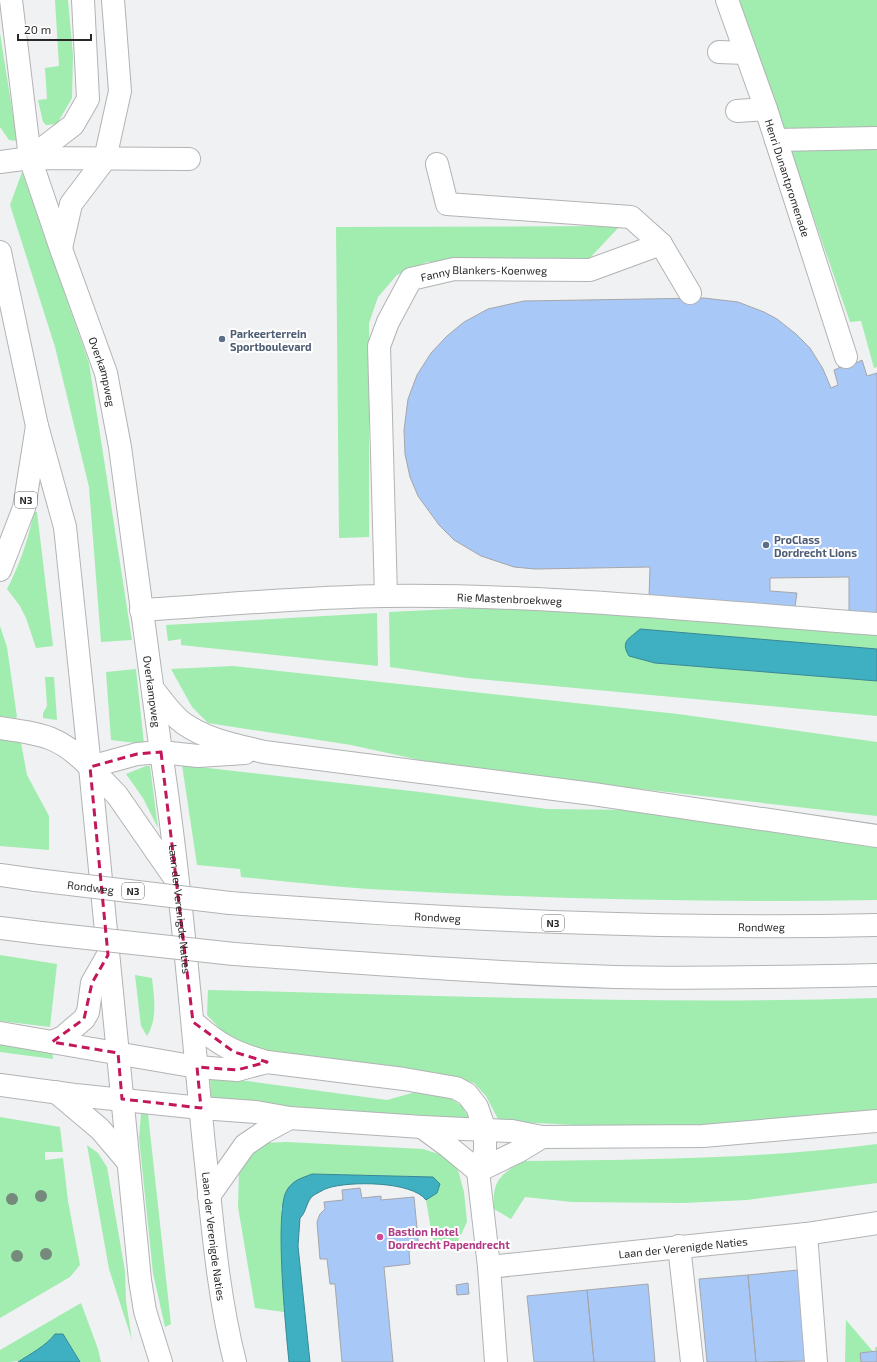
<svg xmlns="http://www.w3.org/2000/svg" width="877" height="1362" font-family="'Exo 2',sans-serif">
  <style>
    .green { fill: #a1ecaf }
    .water { fill: #3fb0c1; stroke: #388894 }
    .building { fill: #a8c8f8; stroke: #a5a6a8 }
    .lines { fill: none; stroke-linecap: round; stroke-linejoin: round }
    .minor-casing { stroke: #b2b3b4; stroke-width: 24 }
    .major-casing { stroke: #b2b3b4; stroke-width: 24 }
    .highway-casing { stroke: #b2b3b4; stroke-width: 24 }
    .minor { stroke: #fff; stroke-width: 22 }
    .major { stroke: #fff; stroke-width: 22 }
    .highway { stroke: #fff; stroke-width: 22 }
    .highway-bridge-casing { stroke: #b2b3b4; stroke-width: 24; stroke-linecap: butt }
    .highway-bridge { stroke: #fff; stroke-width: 22 }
    .tree { fill: #758a7c }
    .marked { fill: none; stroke: #c2185b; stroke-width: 3; stroke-dasharray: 8 5; stroke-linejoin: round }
    .service-dot { fill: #5c6f8a; stroke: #fff; stroke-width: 1.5 }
    .hotel-dot { fill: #d1479c; stroke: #fff; stroke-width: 1.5 }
    .labels { text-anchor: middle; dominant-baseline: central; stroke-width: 4; stroke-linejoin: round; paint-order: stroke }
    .shield { fill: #fff; stroke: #69696a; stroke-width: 1 }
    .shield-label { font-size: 10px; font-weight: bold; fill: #29292a }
    .street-label { font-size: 11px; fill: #29292a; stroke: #fff }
    .service-label { font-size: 11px; font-weight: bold; fill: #4e5e75; stroke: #fff; text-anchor: start }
    .hotel-label { font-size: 11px; font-weight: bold; fill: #b23c85; stroke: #fff; text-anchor: start }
  </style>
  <rect width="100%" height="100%" fill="#f0f1f3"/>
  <path class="green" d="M55,0H68L73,55L72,98L57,124L46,125L43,122L38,100L47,99L45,68L59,66Z
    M738,0H877V367L874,368L861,321L850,322Z
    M0,33L17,141L9,140L0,127Z
    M22,172L89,363L132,640L101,642L89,487L55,347L10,205Z
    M620,226L586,262H427L397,275L378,297L369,323V537L339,538L336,227Z
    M34,512H37L53,646L36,648L26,618L20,606L7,589C20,564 28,540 34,512Z
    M538,605L877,633V649L640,629L644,659L655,663L877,681V716L467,678L390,667L389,612Z
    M377,613L378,666L181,645V639L168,641L166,625Z
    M0,626L7,647L17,717L15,718L0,716Z
    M233,666L678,714L877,742V816L456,768L351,745L208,723L192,707L171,669Z
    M136,669L144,744L111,740L106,672Z
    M45,677H54L57,720L43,718V713L47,706Z
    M0,737L10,738L21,743L27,775L49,816V850L0,846Z
    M182,765L420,792L547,809L636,810L877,847V900C708,903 538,899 369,889C326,886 284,881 241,877L240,869L197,865Z
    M146,766H150L158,828L143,798L126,774Z
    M0,955L57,964L50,1027L0,1021Z
    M135,975L152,978C154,997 158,1019 147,1036L141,1026Z
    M208,990C431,995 655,1005 877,998V1111L755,1124L633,1128L499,1121L486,1096L474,1083L455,1078L252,1049L227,1036L207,1015Z
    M0,1042L52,1049L53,1059L0,1052Z
    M210,1076L387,1100L419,1091L448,1097L462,1106L471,1122L211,1100Z
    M141,1114H148L171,1324L165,1327L153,1273L139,1138Z
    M0,1117L60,1127L63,1152H45V1160L63,1158L68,1201L80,1265L70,1277L0,1318Z
    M287,1142L423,1149L442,1155L458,1170L464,1192L467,1222L458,1241L448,1249L434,1248L426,1200L437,1193L440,1184L433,1177L312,1174L281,1208L284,1312L255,1308L238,1207L239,1171L262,1143Z
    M877,1144V1183L747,1200L683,1203L572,1202L525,1197L511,1219L494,1209C492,1180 500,1175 523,1161C641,1160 760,1159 877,1144Z
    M87,1145L98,1153L107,1167L125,1271L126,1301L132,1340L109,1269Z
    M81,1303L98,1349L101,1362H80L63,1334H55C47,1345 31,1356 19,1361C14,1362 6,1362 0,1362V1350Z
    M846,1320L876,1355L875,1347H877V1362H845Z"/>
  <path class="water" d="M640,629L877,649V681L655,663L629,656C620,641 629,639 640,629Z
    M312,1174L433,1177L440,1184L437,1193L426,1200C412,1181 349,1181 328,1188C324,1189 318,1193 314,1195C306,1200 307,1212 300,1218L298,1246L310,1362H289C286,1332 274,1210 287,1190C293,1180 302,1178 312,1174Z
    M55,1334H63L80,1362H18C30,1354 46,1346 55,1334Z"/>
  <path class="building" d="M704,298L738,302L764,312L777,319L796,334L810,348L823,369L831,388L838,385L834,370L839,368V365L855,359L856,363L862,360L867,376L877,373V613H849V577L770,578V591L797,593L794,613L649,598L650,567L535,569L514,567L481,556L454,540L439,525L418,496L410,477L405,454L404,430L408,399L417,375L431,353L447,336L464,322L488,309L524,301Z
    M360,1188L362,1198L381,1196V1200L414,1197L419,1249L409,1251L410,1264L384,1267L393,1362H342L335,1284H330L327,1259H320L317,1222L320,1214L325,1209L324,1202L343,1200L342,1190Z
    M798,1270L806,1361L756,1362L748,1275Z
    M748,1275L756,1362H707L699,1279Z
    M468,1283L469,1294L457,1295L456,1285Z
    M648,1284L655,1362H594L587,1290Z
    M587,1290L594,1362H534L527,1296Z
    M877,1351V1362H861L860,1353Z"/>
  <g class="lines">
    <defs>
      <g id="minor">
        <path id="s1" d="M11,0L30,158L61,249L106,373L120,447L161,752"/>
        <path id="s2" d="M727,0L766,109L846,357"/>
        <path d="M719,52L745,53"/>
        <path d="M737,111L766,109"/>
        <path d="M776,140L877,138"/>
        <path d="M30,158L73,125L88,99L83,0"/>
        <path d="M0,162L30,158L189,159"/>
        <path d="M437,164L447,204L631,217L661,244L690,293"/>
        <path d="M61,248L71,204L105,159L120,91L113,0"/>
        <path d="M0,252L37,426L65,527L90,767"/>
        <path id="s3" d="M386,596L379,346L388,322L411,279L454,269L590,270L661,244"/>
        <path id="s4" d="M141,610C223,605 304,597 385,596C549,594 714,612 877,624"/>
        <path d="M0,1033L197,1067L237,1070L267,1062L404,1079L456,1088L467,1094L477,1107L485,1130V1152L478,1171L489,1267L496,1362"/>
        <path d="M806,1234L816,1362"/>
        <path d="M679,1246L692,1362"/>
        <path id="s5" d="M489,1267L806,1234L877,1223"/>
      </g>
      <g id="major">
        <path id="s6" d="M90,767L137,754L161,752C181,883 191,1014 204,1145C212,1217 217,1291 235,1362"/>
        <path d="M90,767L140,1280L145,1311L161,1362"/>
        <path d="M90,767L117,795L176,880"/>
        <path d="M193,1022C219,1045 234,1053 267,1062"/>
        <path d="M52,1042L63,1037L84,1019L88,1012L92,983L108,955"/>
        <path d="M0,1085L75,1095L201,1108L256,1112L290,1118L422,1127L485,1130"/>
        <path d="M56,1092L100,1129L128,1162"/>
        <path d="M422,1127L449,1147L478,1171"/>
        <path d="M209,1196L245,1145L264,1132L290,1118"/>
      </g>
      <g id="highway">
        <path d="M0,570L24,508L37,426"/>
        <path d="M153,689C162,700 171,714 183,723C207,740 236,745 264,752L593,794L877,836"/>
        <path d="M0,728C42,734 60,736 90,767"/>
        <path d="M161,752L198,756L245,753"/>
        <path d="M0,875L36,880"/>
        <path id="s7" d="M230,903C445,919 661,930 877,925"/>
        <path d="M0,928L41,933"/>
        <path d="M234,954C361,963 488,973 615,977C702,979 790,977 877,975"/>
        <path d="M485,1130L512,1131L542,1137L703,1136L877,1121"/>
        <path d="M478,1171L519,1151L542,1137"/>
      </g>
    </defs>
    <use href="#minor" class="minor-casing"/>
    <use href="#major" class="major-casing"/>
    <use href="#highway" class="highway-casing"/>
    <use href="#minor" class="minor"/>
    <use href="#major" class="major"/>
    <use href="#highway" class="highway"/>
    <defs>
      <g id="highway-bridge">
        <path id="s8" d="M36,880L230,903"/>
        <path d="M41,933L234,954"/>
      </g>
    </defs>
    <use href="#highway-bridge" class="highway-bridge-casing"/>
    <use href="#highway-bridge" class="highway-bridge"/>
  </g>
  <g class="tree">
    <circle cx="41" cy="1196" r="6"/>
    <circle cx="12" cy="1199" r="6"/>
    <circle cx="46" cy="1254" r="6"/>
    <circle cx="17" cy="1256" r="6"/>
  </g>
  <path class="marked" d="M161,752L193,1022L234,1052L267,1062L237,1070L197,1067L201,1108L122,1099L118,1053L52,1042L84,1019L92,983L108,955L90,767L137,754Z"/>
  <g class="service-dot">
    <circle cx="222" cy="339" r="4"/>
    <circle cx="766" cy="545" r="4"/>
  </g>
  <circle class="hotel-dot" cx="380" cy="1237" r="4"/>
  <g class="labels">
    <g class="shield">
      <rect x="15" y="492" width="22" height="16" rx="3"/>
      <rect x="122" y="883" width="22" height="16" rx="3"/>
      <rect x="542" y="915" width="22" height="16" rx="3"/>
    </g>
    <g class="shield-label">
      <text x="26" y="500">N3</text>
      <text x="133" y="891">N3</text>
      <text x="553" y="923">N3</text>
    </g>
    <g class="street-label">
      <text stroke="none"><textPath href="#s2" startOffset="188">Henri Dunantpromenade</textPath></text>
      <text stroke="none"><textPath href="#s3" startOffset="398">Fanny Blankers-Koenweg</textPath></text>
      <text stroke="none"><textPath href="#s1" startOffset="385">Overkampweg</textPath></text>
      <text stroke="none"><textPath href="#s4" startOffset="369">Rie Mastenbroekweg</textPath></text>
      <text stroke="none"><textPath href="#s1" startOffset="709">Overkampweg</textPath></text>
      <text stroke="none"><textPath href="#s8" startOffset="55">Rondweg</textPath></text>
      <text stroke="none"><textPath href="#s6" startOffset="231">Laan der Verenigde Naties</textPath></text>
      <text stroke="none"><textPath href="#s7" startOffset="208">Rondweg</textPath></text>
      <text stroke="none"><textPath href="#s7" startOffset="532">Rondweg</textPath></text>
      <text stroke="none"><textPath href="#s6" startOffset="560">Laan der Verenigde Naties</textPath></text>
      <text stroke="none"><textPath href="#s5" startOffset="195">Laan der Verenigde Naties</textPath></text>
    </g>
    <g class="service-label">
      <text x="230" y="333">Parkeerterrein<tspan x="230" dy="13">Sportboulevard</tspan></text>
      <text x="774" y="539">ProClass<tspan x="774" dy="13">Dordrecht Lions</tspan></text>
    </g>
    <g class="hotel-label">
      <text x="388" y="1231">Bastion Hotel<tspan x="388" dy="13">Dordrecht Papendrecht</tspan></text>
    </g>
  </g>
  <path d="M18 34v6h73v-6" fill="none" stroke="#29292a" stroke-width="2"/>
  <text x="24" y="34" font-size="12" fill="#29292a" stroke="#ffffff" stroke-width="3" paint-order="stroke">20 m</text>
</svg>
